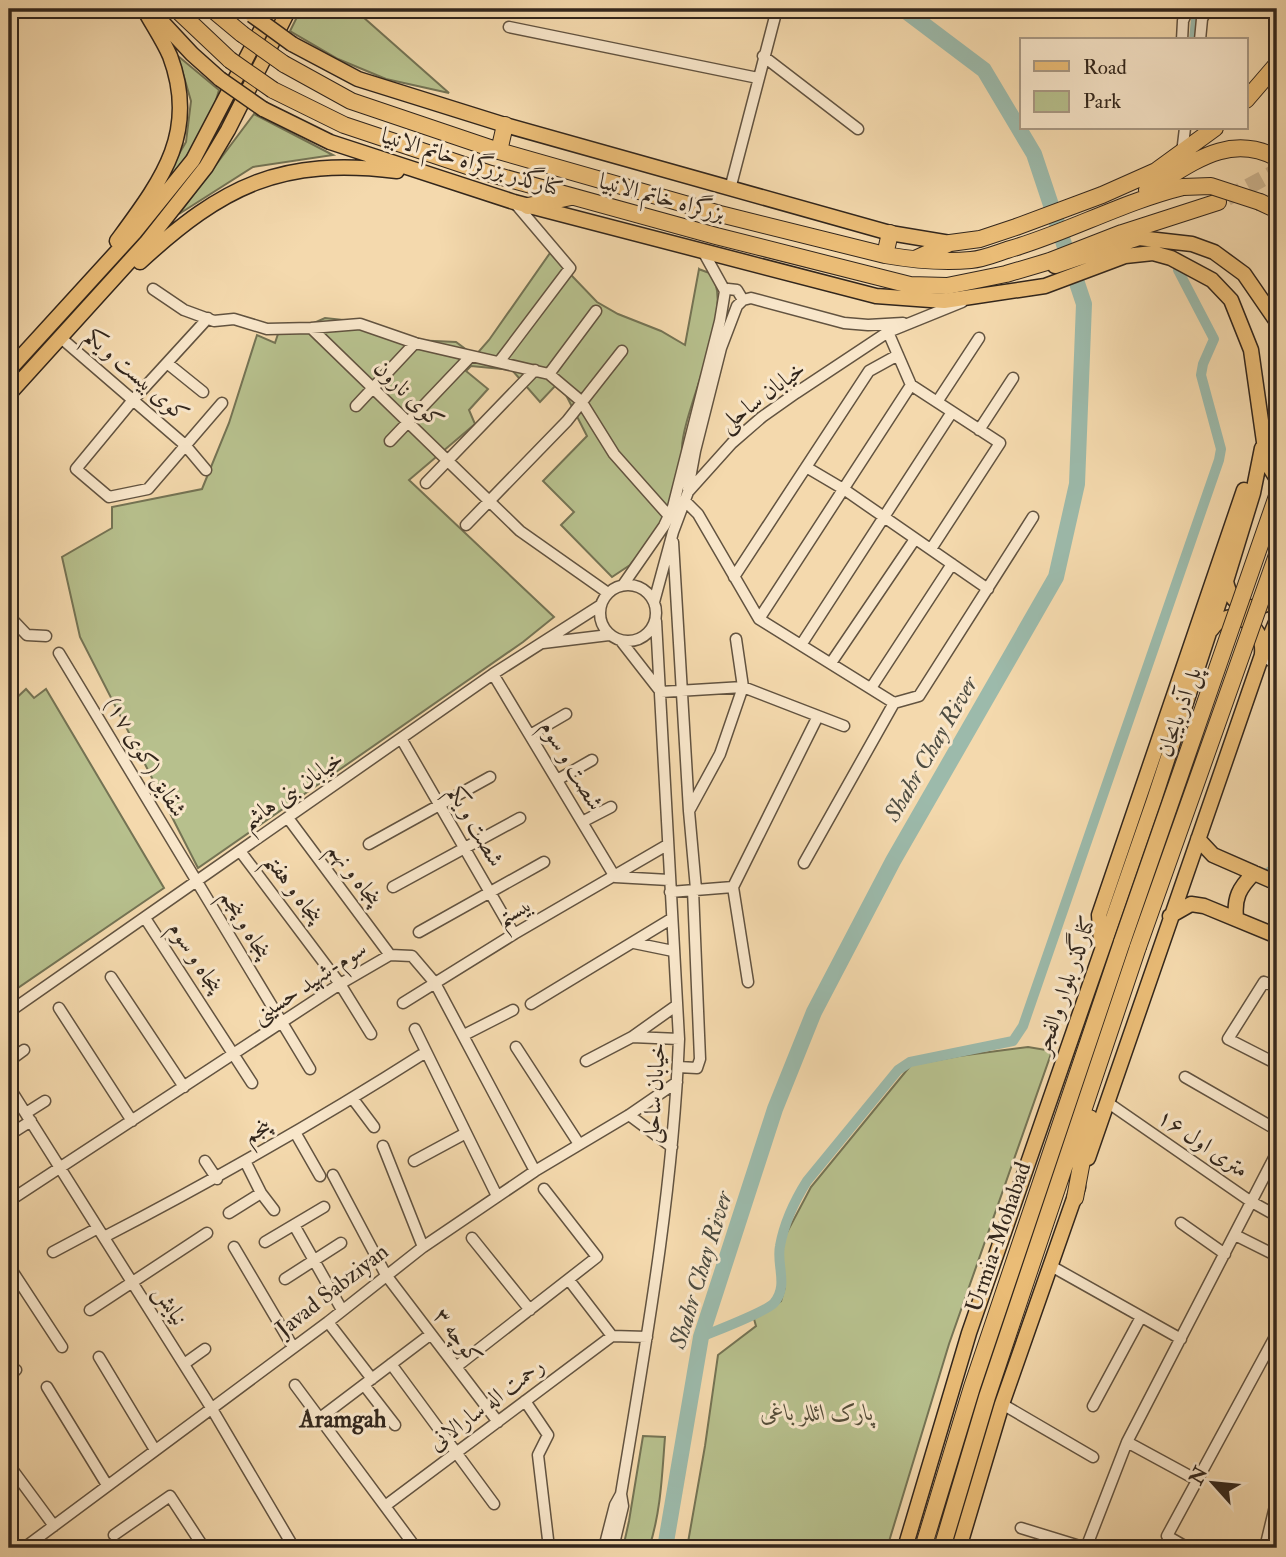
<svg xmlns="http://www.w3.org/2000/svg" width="1286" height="1557" font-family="'IM FELL Double Pica',Amiri,serif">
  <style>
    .green { fill: #b7c08d; stroke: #747354; stroke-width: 2 }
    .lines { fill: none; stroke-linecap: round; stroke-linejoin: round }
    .canal { stroke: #9cbaab; stroke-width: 10 }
    .river { stroke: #9cbaab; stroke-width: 16 }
    .highway-tunnel { stroke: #cdb590; stroke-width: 16; stroke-dasharray: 16 8; stroke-linecap: butt }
    .minor-casing { stroke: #625340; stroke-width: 13 }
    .major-casing { stroke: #32261c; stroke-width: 17 }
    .highway-casing { stroke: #32261c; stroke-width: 18 }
    .minor { stroke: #f8e6ca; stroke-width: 10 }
    .major { stroke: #eabc76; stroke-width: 14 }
    .highway { stroke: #eabc76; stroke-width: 16 }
    .major-bridge-casing { stroke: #32261c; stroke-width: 17; stroke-linecap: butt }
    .highway-bridge-casing { stroke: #32261c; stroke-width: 18; stroke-linecap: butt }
    .major-bridge { stroke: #eabc76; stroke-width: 14 }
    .highway-bridge { stroke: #eabc76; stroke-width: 16 }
    .labels { text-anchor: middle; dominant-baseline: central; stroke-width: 6; stroke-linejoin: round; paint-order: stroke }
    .street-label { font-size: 23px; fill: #32261c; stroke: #f8e6ca }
    .park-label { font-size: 23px; font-style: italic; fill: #534c38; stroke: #f8e6ca }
    .water-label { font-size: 24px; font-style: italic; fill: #4c4b40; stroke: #f8e6ca }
    .neighbourhood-label { font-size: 24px; font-weight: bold; fill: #32261c; stroke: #f8e6ca }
  </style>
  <rect width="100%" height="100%" fill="#f4d9ad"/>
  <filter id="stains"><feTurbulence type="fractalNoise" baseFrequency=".00286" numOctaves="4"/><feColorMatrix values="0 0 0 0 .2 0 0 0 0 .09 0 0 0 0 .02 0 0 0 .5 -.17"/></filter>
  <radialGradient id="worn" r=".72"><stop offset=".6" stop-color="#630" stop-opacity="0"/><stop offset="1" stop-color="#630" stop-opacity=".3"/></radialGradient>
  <path class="green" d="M301,9H354L449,93L386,79L338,59L290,31Z
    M178,56L219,90C209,132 183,162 155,195L186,142L191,101Z
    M254,114L333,155L253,167L179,214Z
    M550,253L597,302L618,314L661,331L685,345L699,269C700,270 708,272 709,273C739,301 682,411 682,448C681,461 686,472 685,486L643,549L630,565L612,577L561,525L574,512L543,481L587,436L566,395L555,386L540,402L512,370L471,366L466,371L488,389L469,410L475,424L409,480L554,617L523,642L198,868L80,637L62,557L112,528V507L202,489L229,423L257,335L275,343L279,331L298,330L325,318L362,322L413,340L456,342L475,356L489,340Z
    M26,689L34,698L46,689L164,888L9,994V705Z
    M1028,1047L1052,1051L949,1344L887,1548H687L705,1446L718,1355L756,1326L754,1319L781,1301L785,1287L782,1255L784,1238L811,1187L911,1065L959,1056Z
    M643,1436L665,1437C662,1474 661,1512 649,1548H623L629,1521Z"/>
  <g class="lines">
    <path class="canal" d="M1194,40L1197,9
      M1269,872L1277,866
      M701,1337C715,1331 766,1312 774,1303C789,1285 776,1265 780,1246C784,1224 795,1200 807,1181L898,1070L910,1062L1013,1041L1023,1026L1219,460L1221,449L1201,375L1203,364L1214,339L1178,270"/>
    <path class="river" d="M665,1548L701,1337L775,1109L814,1012L893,861L1056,577L1077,484L1084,304L1034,154L984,70L903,9"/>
    <path class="highway-tunnel" d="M1227,198L1277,171"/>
    <defs>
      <path id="minor" d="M509,27L758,78
        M1182,40L1183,21L1188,9
        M1200,40L1202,19L1207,9
        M763,56L858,129
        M1182,153L1185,128
        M730,189L777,9
        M153,289L184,310L214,321L234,319L267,329L311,328L360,324L415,343L549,374L581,401L614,454L669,516
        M725,291L728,289L737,290L743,300
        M208,318L133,400L76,469L109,497L148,489L222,403
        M311,328L520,531L608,593
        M888,332L911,385L1000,443L931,549
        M61,338L185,445L206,470
        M499,362L570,268L514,202
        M167,363L203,392
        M549,374L596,311
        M937,402L979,338
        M356,406L415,343
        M979,430L1013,378
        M390,441L470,357
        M806,467L845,490L988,589
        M426,483L535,370
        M688,489L695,451L721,348L737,306L743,300L751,298L844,323L868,325L903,323
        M685,501L698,514L759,619L894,703L804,863
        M466,525L567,421L622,351
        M673,542L689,811
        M734,577L869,371L898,355
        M600 613a28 28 0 1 1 56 0a28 28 0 1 1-56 0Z
        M623,585L664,526L673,507L720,321L725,291L704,253
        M654,602L673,532L688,492L732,443L762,417L796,393L888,332L962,302
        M9,616L27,635L46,636
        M759,619L911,385
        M621,641L660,691
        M543,643L609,635
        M801,645L952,412
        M59,653L310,1069
        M1262,655L1277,665
        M831,663L915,539
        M493,674L615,877
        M871,688L952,564
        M661,692L743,687L818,716L733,887L748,982
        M894,703L919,696L1033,517
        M818,716L844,726
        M530,735L566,714
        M402,740L514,934
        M557,780L592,760
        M288,818L390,955
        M582,822L611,807
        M369,844L490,777
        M240,851L340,984L371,1034
        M615,877L669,880
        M393,887L520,818
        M696,889L689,811L720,754L743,687L736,639
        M670,892L733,887
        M145,918L252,1083
        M419,932L544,862
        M634,943L673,951
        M111,977L184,1087
        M1277,987L1264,982L1228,1039L1277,1064
        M403,1003L514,934L667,845
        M531,1004L671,919
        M59,1008L132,1121
        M9,1012L493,674L601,605
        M415,1029L497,1196
        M464,1035L513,1010
        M632,1037L679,1039
        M516,1047L579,1144
        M9,1061L24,1050
        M586,1061L632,1037L677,1005
        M678,1067L697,1068L700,1059L693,890
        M1185,1077L1277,1130
        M9,1087L212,1409L294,1548
        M353,1099L374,1127
        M1107,1102L1250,1201L1277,1216
        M26,1113L45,1101
        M629,1115L672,1147
        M296,1134L320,1176
        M9,1135L31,1121
        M383,1146L423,1247
        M205,1161L217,1179
        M245,1161L261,1193L274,1210
        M414,1161L466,1133
        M333,1175L386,1275L498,1422
        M9,1201L340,984L390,955L412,956L435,983L535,1171
        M229,1213L261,1193
        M1181,1223L1225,1254
        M294,1225L342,1310
        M1235,1235L1277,1256
        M104,1237C214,1180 321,1119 426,1052
        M472,1238L530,1310
        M265,1242L324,1207
        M234,1247L293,1347
        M53,1252L98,1228
        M9,1266L62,1347
        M1051,1266L1181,1339
        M285,1279L341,1243
        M569,1280L612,1336L647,1337
        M90,1310L207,1233
        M328,1322L372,1379
        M99,1357L155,1450
        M184,1364L205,1349
        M391,1364L494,1504
        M456,1367L597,1257L544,1189
        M9,1375L16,1370
        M295,1385L416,1548
        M364,1385L395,1425
        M47,1387L107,1485
        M525,1401L548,1435L538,1455L549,1548
        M1002,1404L1093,1457
        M1093,1406L1141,1317
        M320,1418L431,1334
        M9,1465L54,1526
        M1197,1480L1127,1442L1277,1152
        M385,1506L612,1336
        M1021,1528L1086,1548
        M114,1535L170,1496L204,1548
        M24,1548L328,1322L423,1247L535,1171L629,1115L677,1082
        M604,1548L615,1505L621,1494
        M613,1548L623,1506L621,1494C646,1343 673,1192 679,1039L656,621
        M1086,1548L1127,1442
        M1188,1548L1167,1536L1277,1333
        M1265,1548L1277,1498"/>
      <path id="major" d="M151,10L192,54L220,79
        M292,44L358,79L505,125L890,233L950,243
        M263,109L330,142L514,202L876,296L944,301L1045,286L1125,256L1153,253L1171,258L1212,280L1231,300L1251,350L1267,463L1277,479
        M117,241C161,181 199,133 170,56C163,40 152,24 144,9
        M140,262C224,185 281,157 397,171
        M1055,266L1139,238L1192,244L1214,252L1244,274L1277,322
        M9,370L134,233L193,160L272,9
        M9,394L146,243L206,167L228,130L289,9
        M1226,581C1232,611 1256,613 1277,598
        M1211,630C1230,602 1265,624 1262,654
        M1198,839L1213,855L1277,883
        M1170,916L1191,904L1204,906L1277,936
        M1236,918C1234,898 1239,888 1254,873
        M1101,943L1099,915L1244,490
        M1088,1158L1262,655L1277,620
        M905,1548L969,1333L1154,800L1226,581L1253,493L1262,448
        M959,1548L1002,1404L1078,1187"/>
      <path id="highway" d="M176,9L230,60
        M212,9L242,34
        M284,64L351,101L499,151L720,214L885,255C914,260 942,263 971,260C983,259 995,254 1007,250C1067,233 1122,202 1183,187
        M273,90L344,125L491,174L716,236L910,285L947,286L1006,274L1050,261L1122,233L1218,202
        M1246,100L1277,64
        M499,151L505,125
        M1147,190C1189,166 1227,131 1277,158
        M1260,202L1277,210
        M528,206L571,197
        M885,255L890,233
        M915,259L950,243L980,239L1016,227L1102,195L1156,171L1215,128
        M1075,1198L1090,1118
        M923,1548L972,1387L1122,942
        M942,1548L987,1397L1138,947"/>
    </defs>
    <use href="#minor" class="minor-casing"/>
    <use href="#major" class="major-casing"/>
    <use href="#highway" class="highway-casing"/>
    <use href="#minor" class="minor"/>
    <use href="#major" class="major"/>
    <use href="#highway" class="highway"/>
    <defs>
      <path id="major-bridge" d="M252,15L292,44
        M220,79L263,109"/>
      <path id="highway-bridge" d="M242,34L284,64
        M230,60L273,90
        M1183,187L1211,186L1260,202
        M1122,942L1277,496
        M1138,947L1277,555"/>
    </defs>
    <use href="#major-bridge" class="major-bridge-casing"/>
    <use href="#highway-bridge" class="highway-bridge-casing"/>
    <use href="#major-bridge" class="major-bridge"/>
    <use href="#highway-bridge" class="highway-bridge"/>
  </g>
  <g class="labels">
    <g class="street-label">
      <text transform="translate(472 162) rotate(17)">کنارگذر بزرگراه خاتم الانبیا</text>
      <text transform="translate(662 197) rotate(15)">بزرگراه خاتم الانبیا</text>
      <text transform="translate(137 375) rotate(41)">کوی بیست و یکم</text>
      <text transform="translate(409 394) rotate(44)">کوی نارون</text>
      <text transform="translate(762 396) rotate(-37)">خیابان ساحلی</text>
      <text transform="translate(1179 712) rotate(-71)">پل آذربایجان</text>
      <text transform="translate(146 757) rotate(59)">شقایق (کوی ۱۷)</text>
      <text transform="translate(572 765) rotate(59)">شصت و سوم</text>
      <text transform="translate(292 790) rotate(-35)">خیابان بنی هاشم</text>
      <text transform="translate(476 826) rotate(60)">شصت و یکم</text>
      <text transform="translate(355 874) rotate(53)">پنجاه و نهم</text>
      <text transform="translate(294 888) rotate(53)">پنجاه و هفتم</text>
      <text transform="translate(514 911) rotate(-30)">بیستم</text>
      <text transform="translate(246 924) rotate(59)">پنجاه و پنجم</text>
      <text transform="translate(196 957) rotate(57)">پنجاه و سوم</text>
      <text transform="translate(309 982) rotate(-33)">سوم-شهید حسینی</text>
      <text transform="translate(1065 985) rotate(-71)">کنارگذر بلوار والفجر</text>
      <text transform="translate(654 1093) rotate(-86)">خیابان ساحلی</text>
      <text transform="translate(257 1130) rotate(-28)">پنجم</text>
      <text transform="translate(1203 1143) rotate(34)">۱۶ متری اول</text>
      <text transform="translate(998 1237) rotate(-71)">Urmia-Mohabad</text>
      <text transform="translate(332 1290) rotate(-38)">Javad Sabziyan</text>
      <text transform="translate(171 1305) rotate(58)">نیایش</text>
      <text transform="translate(458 1336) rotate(53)">کوچه ۳</text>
      <text transform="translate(486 1404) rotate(-37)">رحمت اله سارالانی</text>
    </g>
    <g class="park-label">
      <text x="817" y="1412">پارک ائللر باغی</text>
    </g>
    <g class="water-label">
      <text transform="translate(931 749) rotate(-60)">Shahr Chay River</text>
      <text transform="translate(701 1270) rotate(-73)">Shahr Chay River</text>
    </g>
    <g class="neighbourhood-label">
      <text x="343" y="1419">Aramgah</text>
    </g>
  </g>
  <rect width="1286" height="1557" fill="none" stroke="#f4d9ad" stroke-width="35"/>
  <rect x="10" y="10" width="1265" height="1536" fill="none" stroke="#32261c" stroke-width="3.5"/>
  <rect x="18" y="18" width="1251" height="1522" fill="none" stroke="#32261c" stroke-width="2"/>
  <rect x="1020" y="38" width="228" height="91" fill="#f8e6ca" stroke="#a99984" stroke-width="2"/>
  <rect x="1034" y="61" width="35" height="10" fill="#eabc76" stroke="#a99984" stroke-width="2"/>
  <text x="1083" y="74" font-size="21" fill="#32261c">Road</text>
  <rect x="1034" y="91" width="35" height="21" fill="#b7c08d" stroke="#a99984" stroke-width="2"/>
  <text x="1083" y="108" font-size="21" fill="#32261c">Park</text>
  <g transform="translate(1213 1483) rotate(297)" stroke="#f8e6ca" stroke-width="5" paint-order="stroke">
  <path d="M0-5L12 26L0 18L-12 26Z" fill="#32261c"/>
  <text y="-10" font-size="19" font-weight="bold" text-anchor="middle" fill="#32261c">N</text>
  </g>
  <rect width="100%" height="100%" filter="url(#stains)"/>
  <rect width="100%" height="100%" fill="url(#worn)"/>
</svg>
